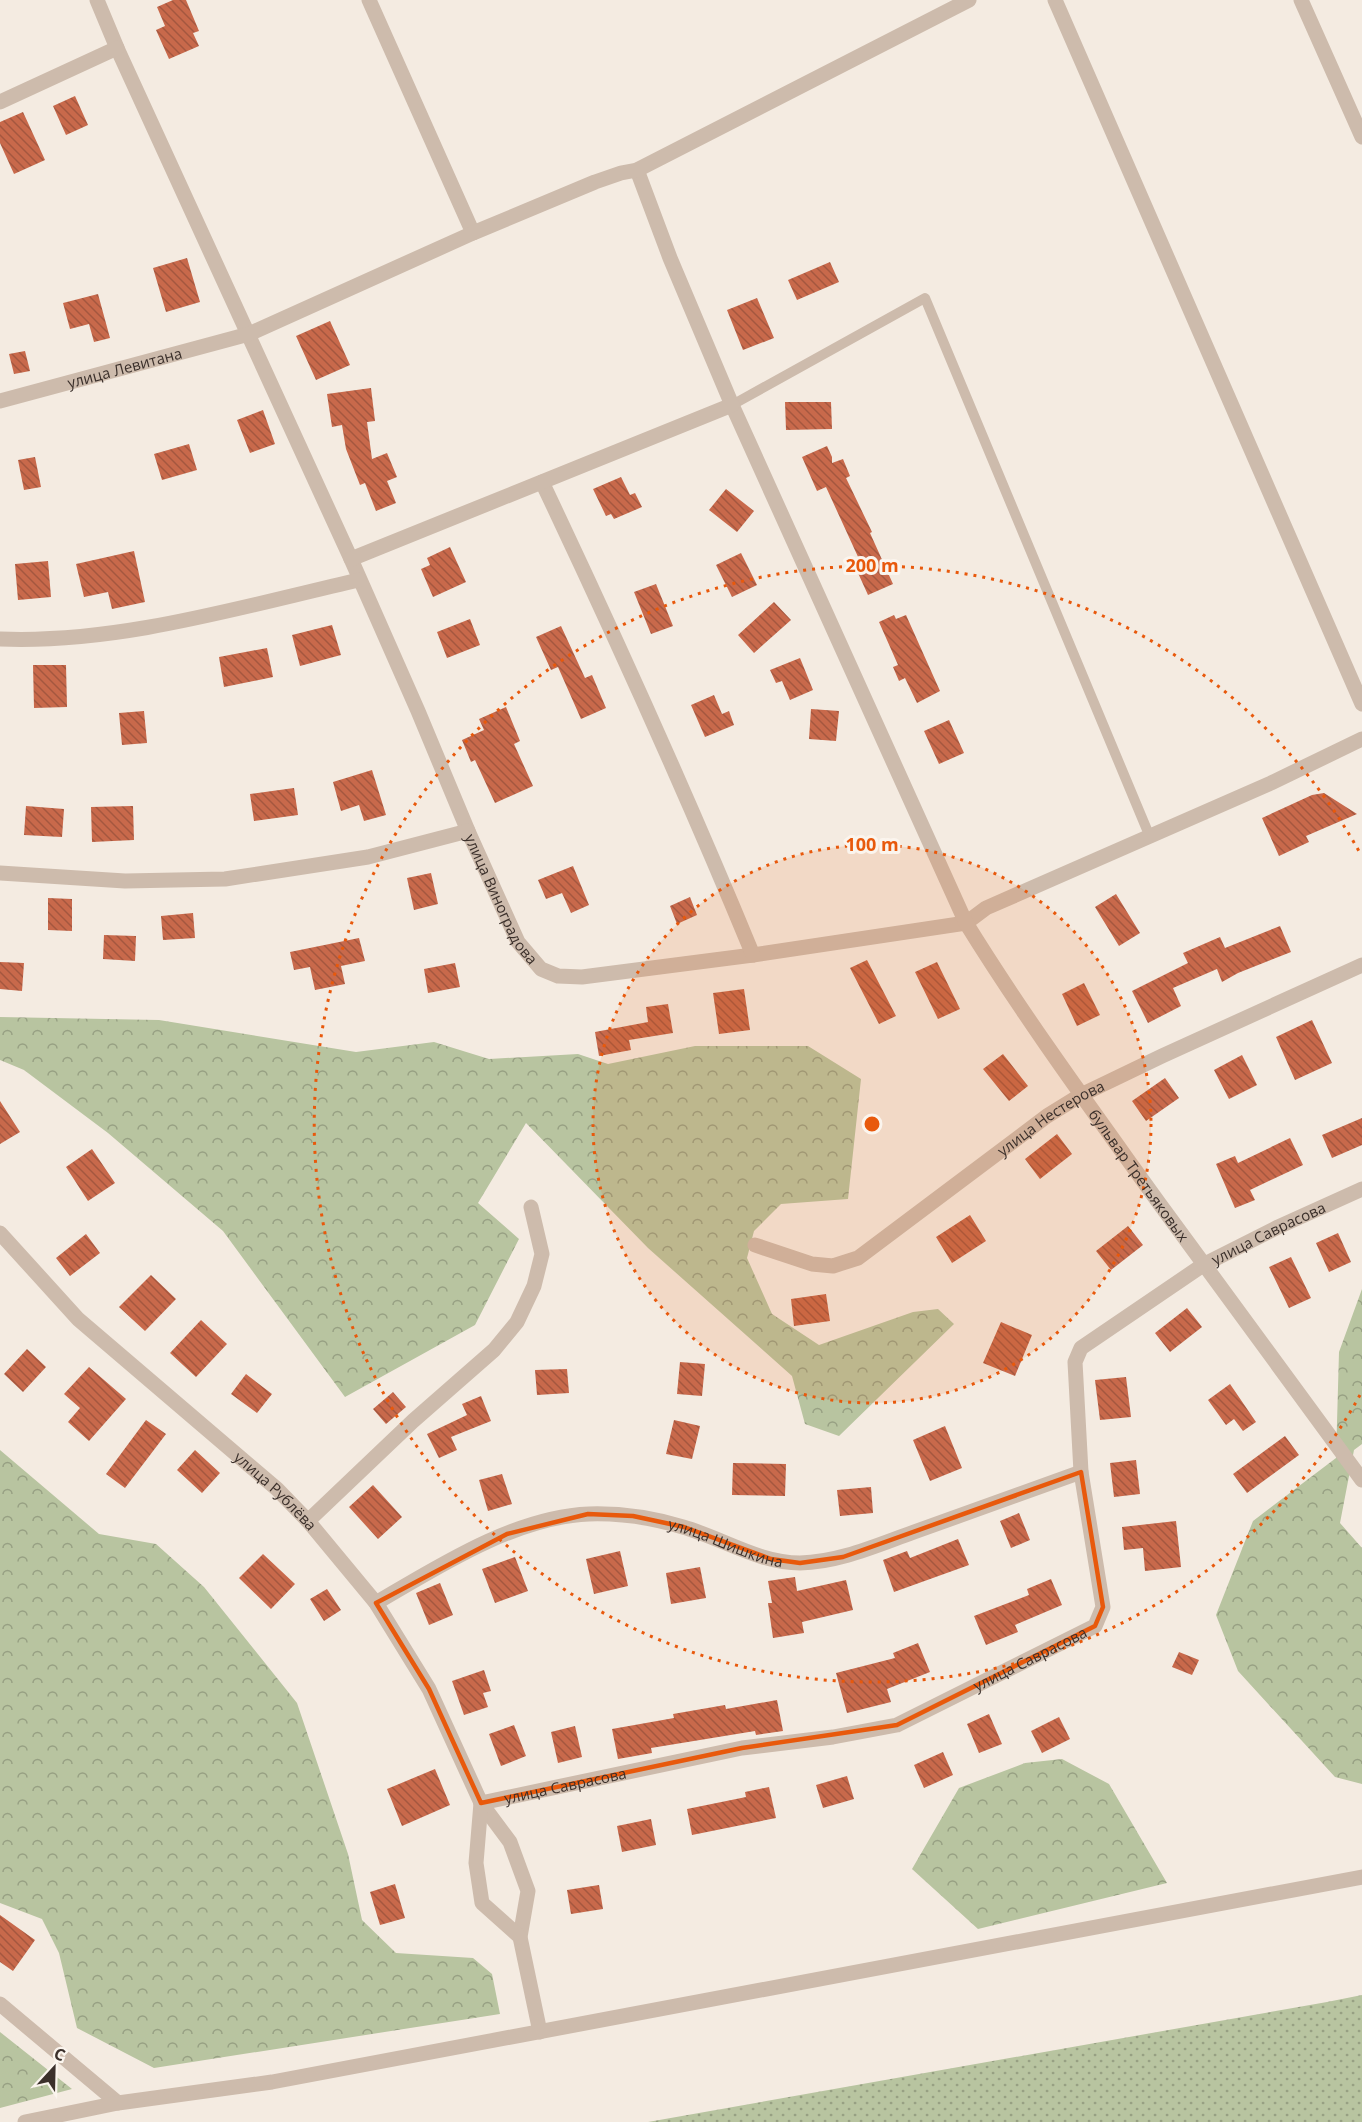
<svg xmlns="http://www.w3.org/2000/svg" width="1362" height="2122" font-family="'Open Sans',sans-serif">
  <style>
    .grass { fill: url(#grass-dots) }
    .forest { fill: url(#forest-crowns) }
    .building { fill: url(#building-back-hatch) }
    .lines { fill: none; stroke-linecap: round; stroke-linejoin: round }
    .service { stroke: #cdbbac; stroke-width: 10 }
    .minor { stroke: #cdbbac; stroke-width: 15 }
    .tertiary { stroke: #cdbbac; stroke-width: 15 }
    .marked { fill: none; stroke: #e8590c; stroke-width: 4.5; stroke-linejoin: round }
    .ring { fill: none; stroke: #e8590c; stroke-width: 3; stroke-dasharray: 3 6 }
    .labels { text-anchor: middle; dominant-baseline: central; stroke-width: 6; stroke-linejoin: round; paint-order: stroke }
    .street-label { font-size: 15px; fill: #3b302b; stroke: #fbf5ee }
    .centre { fill: #e8590c; stroke: #fbf5ee; stroke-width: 3 }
    .ring-label { font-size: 18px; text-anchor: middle; font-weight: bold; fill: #e8590c; stroke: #fbf5ee; stroke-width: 6; stroke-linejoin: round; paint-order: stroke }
  </style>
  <defs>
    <pattern id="grass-dots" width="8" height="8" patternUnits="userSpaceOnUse" patternTransform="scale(1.5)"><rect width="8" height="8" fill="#b8c4a0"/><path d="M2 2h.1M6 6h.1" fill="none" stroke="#97a083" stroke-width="1.8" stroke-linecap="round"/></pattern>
    <pattern id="forest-crowns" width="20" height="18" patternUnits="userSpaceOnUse" patternTransform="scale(1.5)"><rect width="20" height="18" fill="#b8c4a0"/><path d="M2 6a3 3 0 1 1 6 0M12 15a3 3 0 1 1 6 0" fill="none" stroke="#97a083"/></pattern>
    <pattern id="building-back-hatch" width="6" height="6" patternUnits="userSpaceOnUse" patternTransform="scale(1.5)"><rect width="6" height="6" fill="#c8694b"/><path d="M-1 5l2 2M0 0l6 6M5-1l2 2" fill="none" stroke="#a4573f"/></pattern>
  </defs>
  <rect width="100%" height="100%" fill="#f4ebe1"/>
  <path class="grass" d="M1362,1995V2122H648L1327,2002Z"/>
  <path class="forest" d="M0,1017L159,1020L356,1052L434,1042L489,1059L578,1054L608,1064L695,1046H808L861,1079L848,1199L781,1204L754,1231L747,1258L772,1314L819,1345L913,1312L938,1309L954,1324L839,1436L805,1424L792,1376L648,1248L526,1123L478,1203L519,1239L475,1325L345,1397L223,1231L108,1133L24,1070L0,1060Z
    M1362,1289V1444L1354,1450L1340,1523L1362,1548V1784L1335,1777L1238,1671L1216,1615L1253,1521L1336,1458L1339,1352Z
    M0,1450L99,1534L156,1544L204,1587L297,1703L348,1854L362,1920L396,1953L473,1958L492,1974L500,2014L154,2068L77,2028L59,1953L42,1919L0,1903Z
    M1062,1759L1109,1784L1167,1883L978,1929L912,1869L959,1788L1025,1763Z
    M0,2032L72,2089L0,2108Z"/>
  <path class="building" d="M173,0H186L199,31L193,33L199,46L169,59L156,30L165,26L157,7Z
    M75,96L88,125L66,135L53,106Z
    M23,112L45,160L14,174L0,143V122Z
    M187,258L200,302L166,312L153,268Z
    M830,262L839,282L797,300L788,280Z
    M98,294L110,338L94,342L89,324L70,329L63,303Z
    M757,298L774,338L743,350L727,310Z
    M330,321L350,365L316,380L296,336Z
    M25,351L30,371L14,374L9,354Z
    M371,388L375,421L367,422L372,459L387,453L397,477L387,481L396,503L376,511L365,483L360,485L346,449L342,425L332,427L327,394Z
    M785,402H831L832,429L786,430Z
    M263,410L275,444L250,453L237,420Z
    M189,444L197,470L162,480L154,454Z
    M827,446L832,457V463L843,459L850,476L846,478L872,532L870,533L893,584L868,595L853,562L859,559L826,487L817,491L802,457Z
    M35,457L41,487L24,490L18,460Z
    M621,477L630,495L635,493L642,507L614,519L611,514L606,516L593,489Z
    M726,489L754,511L737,532L709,510Z
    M450,547L466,582L433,597L421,569L430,565L427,558Z
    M134,551L145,602L112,609L108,592L84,597L76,564Z
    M741,553L757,585L732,597L716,565Z
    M48,561L51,597L18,600L15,564Z
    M656,584L673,626L651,634L634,592Z
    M774,602L791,620L754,653L738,635Z
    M894,615L896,619L906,615L940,691L917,703L905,678L899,681L893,667L898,665L879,622Z
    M470,619L480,645L447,658L437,632Z
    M332,625L341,655L300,666L292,635Z
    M561,626L585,678L592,675L606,708L581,719L558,667L551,670L536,637Z
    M267,648L273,677L224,687L219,657Z
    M800,658L813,690L790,700L782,681L776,683L770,670Z
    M33,665H66L67,707L34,708Z
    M714,695L722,714L729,711L734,725L705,737L691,705Z
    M506,707L520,741L514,744L533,786L495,803L475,760L471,762L462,740L484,730L479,719Z
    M811,709L839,711L836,741L809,739Z
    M144,711L147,743L122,745L119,713Z
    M949,720L964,753L939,764L924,731Z
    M372,770L386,815L364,821L359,805L341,811L333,782Z
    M294,788L298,815L254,821L250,794Z
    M1324,793L1357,814L1306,836L1309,842L1279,856L1262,818L1312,795Z
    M26,806L64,809L62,837L24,835Z
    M133,806L134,840L92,842L91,807Z
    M573,866L589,905L571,913L562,893L546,899L538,880Z
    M431,873L438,904L414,910L407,878Z
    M1116,894L1140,933L1119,946L1095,907Z
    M690,897L697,915L677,924L670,906Z
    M48,898L72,899V931L48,930Z
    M193,913L195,938L163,940L161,916Z
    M1280,926L1291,952L1238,973L1222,982L1217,969L1173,988L1181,1006L1148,1023L1132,991L1188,963L1183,953L1220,937L1225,948Z
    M104,935L136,936L135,961L103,959Z
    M359,938L365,961L341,966L345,984L315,990L310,967L294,970L290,952Z
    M867,960L896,1016L879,1024L850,968Z
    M0,962L24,963L22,991L0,989Z
    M937,962L960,1009L938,1019L915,972Z
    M455,963L460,987L428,993L424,969Z
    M1084,983L1100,1015L1077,1026L1062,994Z
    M744,989L750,1030L719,1034L713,993Z
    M668,1004L673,1033L629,1040L631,1050L599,1056L595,1032L648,1022L646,1007Z
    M1312,1020L1332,1063L1295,1080L1276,1037Z
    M1003,1054L1028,1086L1009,1101L983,1069Z
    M1242,1055L1257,1085L1229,1099L1214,1070Z
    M1165,1078L1179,1098L1146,1121L1132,1101Z
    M0,1101L20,1132L0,1144Z
    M1362,1118V1145L1332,1158L1322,1135Z
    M1057,1134L1072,1154L1040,1179L1025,1159Z
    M1290,1138L1303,1165L1250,1190L1255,1200L1235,1208L1216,1164L1235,1156L1238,1163Z
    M92,1149L115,1183L88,1201L66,1167Z
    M970,1215L986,1241L952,1263L936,1237Z
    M1128,1226L1143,1245L1111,1270L1096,1251Z
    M1338,1233L1351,1262L1329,1272L1316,1243Z
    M86,1234L100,1253L70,1276L56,1258Z
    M1291,1257L1311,1298L1289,1308L1269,1267Z
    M151,1275L176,1299L145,1331L119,1307Z
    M826,1294L830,1321L794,1326L791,1299Z
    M1187,1308L1202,1327L1170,1352L1155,1333Z
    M201,1320L227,1344L196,1377L170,1353Z
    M1001,1322L1032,1335L1015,1376L983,1363Z
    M27,1349L46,1367L23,1392L4,1374Z
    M680,1362L705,1364L702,1396L677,1394Z
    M89,1367L126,1399L89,1441L68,1422L80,1408L64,1394Z
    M567,1369L569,1393L537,1395L535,1370Z
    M246,1374L272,1394L257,1413L231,1394Z
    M1126,1377L1131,1417L1100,1420L1095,1380Z
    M1230,1384L1256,1422L1243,1431L1234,1419L1226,1425L1208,1400Z
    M393,1392L406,1407L386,1424L373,1409Z
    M481,1396L491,1421L451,1437L457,1450L439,1458L427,1434L467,1415L462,1404Z
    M146,1420L166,1434L125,1488L106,1474Z
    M674,1420L700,1426L692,1459L666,1454Z
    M945,1426L962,1468L930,1481L913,1440Z
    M1285,1436L1299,1455L1247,1493L1233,1474Z
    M195,1450L220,1473L202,1493L177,1470Z
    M1136,1460L1140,1494L1114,1497L1110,1463Z
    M733,1463L786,1464L785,1496L732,1495Z
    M502,1474L512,1504L488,1511L479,1480Z
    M373,1485L402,1517L378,1539L349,1507Z
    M871,1487L873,1513L840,1516L837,1490Z
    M1019,1513L1030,1540L1011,1548L1000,1521Z
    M1176,1521L1181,1567L1145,1571L1143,1548L1124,1550L1122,1527Z
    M958,1539L969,1565L894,1592L883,1560L907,1551L910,1558Z
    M620,1551L628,1586L594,1594L586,1559Z
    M263,1554L295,1584L271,1609L239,1578Z
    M515,1557L528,1591L495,1603L482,1569Z
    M700,1567L706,1598L671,1604L666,1573Z
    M795,1577L797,1591L846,1580L853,1610L802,1622L804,1633L773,1638L768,1603H772L768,1581Z
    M1051,1579L1062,1605L1015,1625L1018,1632L986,1645L974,1616L1029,1595L1027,1589Z
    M440,1583L453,1615L429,1625L416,1593Z
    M327,1589L341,1610L324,1621L310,1599Z
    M918,1643L930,1672L887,1689L891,1702L847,1713L836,1673L895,1658L893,1653Z
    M1179,1652L1199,1660L1192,1675L1172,1667Z
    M484,1670L491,1691L483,1693L488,1707L464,1715L452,1681Z
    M777,1700L783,1731L756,1735L755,1731L651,1748L652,1753L618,1759L612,1729L674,1718L673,1714L725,1705L726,1709Z
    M989,1714L1002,1744L979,1753L967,1724Z
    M1059,1717L1070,1739L1042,1753L1031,1731Z
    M514,1725L526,1756L501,1766L489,1734Z
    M575,1726L582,1757L558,1763L551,1732Z
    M943,1752L953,1775L924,1788L914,1765Z
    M435,1769L450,1805L402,1826L387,1789Z
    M847,1776L854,1799L823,1808L816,1785Z
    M769,1787L776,1818L692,1835L687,1809L746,1797L745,1792Z
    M651,1819L656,1845L622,1852L617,1826Z
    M395,1884L405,1918L380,1925L370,1892Z
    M599,1885L603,1909L571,1914L567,1890Z
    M0,1915L35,1940L13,1971L0,1962Z"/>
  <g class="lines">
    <path class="service" d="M732,405L925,298L1150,837"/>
    <g class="minor">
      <path id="s1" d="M97,0L117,48L351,559L418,711L468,831L518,942L541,969L558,976L582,977L753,955L966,923L986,908L1271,783L1362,739"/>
      <path d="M369,0L473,233"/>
      <path d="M1055,0L1362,704"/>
      <path d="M1301,0L1362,137"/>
      <path d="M0,102L117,48"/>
      <path id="s2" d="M637,170L670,258L732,405L966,923C1016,1004 1072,1082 1128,1160C1205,1267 1283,1373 1362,1480"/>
      <path id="s3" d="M0,401L249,334L473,233L595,182L621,173L637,170L969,0"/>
      <path d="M542,482C616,638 687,795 753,955"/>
      <path d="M351,559L732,405"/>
      <path d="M0,639C119,644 244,606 359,580"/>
      <path d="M0,873L125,881L225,879L368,857L468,831"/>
      <path id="s4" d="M0,1233L78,1319L277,1489L308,1521L376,1603L429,1689L481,1803L510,1842L528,1891L520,1937L540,2032"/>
      <path id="s5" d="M755,1245L812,1264L833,1266L858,1258L1047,1116L1081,1095L1162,1056L1362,965"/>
      <path d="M308,1521L413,1421L494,1350L517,1322L534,1286L542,1254L531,1207"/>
      <path id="s6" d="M376,1603C439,1566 515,1517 589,1514C621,1513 653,1518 683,1527C722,1538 759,1563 800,1563C840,1562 877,1545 914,1532C969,1512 1025,1492 1081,1472"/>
      <path id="s7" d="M481,1803L742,1748L833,1737L897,1725L1095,1626L1103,1607L1081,1472L1075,1362L1081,1348L1203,1265L1278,1227L1362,1189"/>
      <path d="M481,1803L476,1863L482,1903L520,1937"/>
      <path d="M0,2004L118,2103"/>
    </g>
    <path class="tertiary" d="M25,2122L118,2103L272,2082L1362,1877"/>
  </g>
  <path class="marked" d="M1081,1472L1103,1607L1095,1626L897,1725L742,1748L481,1803L429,1689L376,1603L507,1534L588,1514L633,1516L684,1527L771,1559L800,1563L843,1557Z"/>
  <circle cx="872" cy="1124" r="279" fill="#e8590c" fill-opacity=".12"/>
  <g class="ring">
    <circle cx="872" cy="1124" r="279"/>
    <path d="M1360 1395A558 558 0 1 1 1360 853"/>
  </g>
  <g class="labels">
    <g class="street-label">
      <text stroke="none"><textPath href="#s3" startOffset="129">улица Левитана</textPath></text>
      <text stroke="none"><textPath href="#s1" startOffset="986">улица Виноградова</textPath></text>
      <text stroke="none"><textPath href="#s5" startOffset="346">улица Нестерова</textPath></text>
      <text stroke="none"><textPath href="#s2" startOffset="1128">бульвар Третьяковых</textPath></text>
      <text stroke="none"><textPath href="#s7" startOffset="1148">улица Саврасова</textPath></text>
      <text stroke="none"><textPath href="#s4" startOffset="378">улица Рублёва</textPath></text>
      <text stroke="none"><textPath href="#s6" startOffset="374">улица Шишкина</textPath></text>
      <text stroke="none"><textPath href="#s7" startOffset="572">улица Саврасова</textPath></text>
      <text stroke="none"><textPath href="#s7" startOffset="86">улица Саврасова</textPath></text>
    </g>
  </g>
  <circle cx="872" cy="1124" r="9" class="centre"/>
  <g class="ring-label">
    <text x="872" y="572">200 m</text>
    <text x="872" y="851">100 m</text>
  </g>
  <g transform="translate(54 2068) rotate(22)" stroke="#fbf5ee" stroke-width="4.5" paint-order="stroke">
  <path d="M0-4.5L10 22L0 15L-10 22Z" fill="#3b302b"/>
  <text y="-9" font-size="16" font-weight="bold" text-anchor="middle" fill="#3b302b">С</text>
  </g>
</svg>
